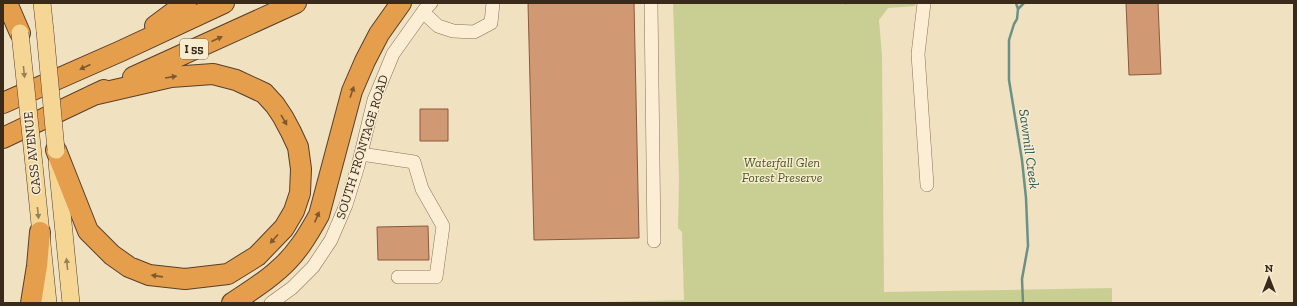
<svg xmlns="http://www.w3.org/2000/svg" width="1297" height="306" font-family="'Zilla Slab',serif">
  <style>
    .green { fill: #c9cf93 }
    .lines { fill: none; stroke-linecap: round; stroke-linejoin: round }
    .stream { stroke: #6a9186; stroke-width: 2.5 }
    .building { fill: #d19874; stroke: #8b593b }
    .minor-casing { stroke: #8a7157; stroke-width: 14 }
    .major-casing { stroke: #583f2c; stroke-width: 18 }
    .highway-casing { stroke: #583f2c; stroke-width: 22 }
    .minor { stroke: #fbeed4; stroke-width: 13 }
    .major { stroke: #f6d695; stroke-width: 17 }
    .highway { stroke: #e59e4b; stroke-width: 20 }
    .major-bridge-casing { stroke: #583f2c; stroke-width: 18; stroke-linecap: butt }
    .major-bridge { stroke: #f6d695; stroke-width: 17 }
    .oneway { fill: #7e582f }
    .oneway2 { fill: #988058 }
    .labels { text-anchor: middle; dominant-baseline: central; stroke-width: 3; stroke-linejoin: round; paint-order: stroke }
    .shield { fill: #f7ebd0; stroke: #726452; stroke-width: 1 }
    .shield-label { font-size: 12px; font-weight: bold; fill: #392a1c }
    .street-label { font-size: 13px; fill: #392a1c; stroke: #f7ebd0 }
    .park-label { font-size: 13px; font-style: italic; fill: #4a5722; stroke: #f7ebd0 }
    .water-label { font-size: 14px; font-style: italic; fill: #2a5a56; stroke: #f7ebd0 }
  </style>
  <rect width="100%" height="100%" fill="#f0e1c0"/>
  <path class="green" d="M673,3H916L915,6L888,8L879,20L882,55L884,292L1112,288V303H559L684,300L682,232L678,228L679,179Z"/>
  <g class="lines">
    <path class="stream" d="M845,3H846
      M1016,3L1018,9L1017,19L1014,24L1009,40V80L1022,160L1026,198L1028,246L1022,279L1023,303
      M1018,9L1024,3"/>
  </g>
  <path class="building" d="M528,3H634L639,238L534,240Z
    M1126,3H1158L1161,74L1129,75Z
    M420,109H448V141H420Z
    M428,226L429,260H378L377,227Z"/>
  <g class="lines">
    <defs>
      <path id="minor" d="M651,3L654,241
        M924,3L918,54L927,185
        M423,12L438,26L453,31L474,32L491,23L493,3
        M361,154L414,162L422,189L443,226L436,277H398
        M271,303L292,288L313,267L331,240L346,205L358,166L374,100L393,54L425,9L431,3"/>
      <path id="major" d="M42,3L45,31
        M57,162L71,303
        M34,165L48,303"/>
      <path id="highway" d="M7,3L20,33
        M155,26L186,3
        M133,77L296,3
        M3,103L121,51L224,3
        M3,138L104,90
        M56,150L88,231L112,255L129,267L149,275L185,279L228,274L257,256L284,228L294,211L300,193L301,169L298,147L291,132L283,117L275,105L264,93L236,80L213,74L171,77L93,95
        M31,303L37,266L40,232
        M232,303C247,293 264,283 278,270C296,255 308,235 319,215L352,91L365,61L379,34L401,3"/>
    </defs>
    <use href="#minor" class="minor-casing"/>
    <use href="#major" class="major-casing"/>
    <use href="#highway" class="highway-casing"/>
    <use href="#minor" class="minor"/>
    <use href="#major" class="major"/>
    <use href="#highway" class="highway"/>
    <defs>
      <path id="major-bridge" d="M45,31L56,150
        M20,33L34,165"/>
    </defs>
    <use href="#major-bridge" class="major-bridge-casing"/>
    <use href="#major-bridge" class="major-bridge"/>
  </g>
  <defs><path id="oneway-solid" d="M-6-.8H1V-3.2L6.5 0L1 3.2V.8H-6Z"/></defs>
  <g class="oneway">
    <use href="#oneway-solid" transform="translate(217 39) rotate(-24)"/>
    <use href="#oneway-solid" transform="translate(85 67) rotate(156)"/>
    <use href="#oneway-solid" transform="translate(171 77) rotate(-9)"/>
    <use href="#oneway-solid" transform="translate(352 92) rotate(-71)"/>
    <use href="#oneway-solid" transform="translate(284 120) rotate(60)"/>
    <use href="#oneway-solid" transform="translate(317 217) rotate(-67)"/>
    <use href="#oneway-solid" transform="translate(274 239) rotate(132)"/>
    <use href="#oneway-solid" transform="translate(157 276) rotate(-172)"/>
  </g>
  <g class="oneway2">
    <use href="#oneway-solid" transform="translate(24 72) rotate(84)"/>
    <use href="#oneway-solid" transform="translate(38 213) rotate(84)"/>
    <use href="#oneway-solid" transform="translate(67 264) rotate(-96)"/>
  </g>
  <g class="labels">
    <rect class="shield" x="180" y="39" width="28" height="20" rx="3"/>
    <g class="shield-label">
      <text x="194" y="49">I 55</text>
    </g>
    <g class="street-label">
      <text transform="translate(362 147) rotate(-73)">SOUTH FRONTAGE ROAD</text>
      <text transform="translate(32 153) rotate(-96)">CASS AVENUE</text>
    </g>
    <g class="park-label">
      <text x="782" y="162">Waterfall Glen<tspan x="782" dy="15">Forest Preserve</tspan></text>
    </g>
    <g class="water-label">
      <text transform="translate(1029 149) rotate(82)">Sawmill Creek</text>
    </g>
  </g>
  <rect width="1297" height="306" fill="none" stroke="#392a1c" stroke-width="8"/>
  <g transform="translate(1269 278)" stroke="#f7ebd0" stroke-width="3" paint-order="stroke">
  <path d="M0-3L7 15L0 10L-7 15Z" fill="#392a1c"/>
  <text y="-6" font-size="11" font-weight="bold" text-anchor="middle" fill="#392a1c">N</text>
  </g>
</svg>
